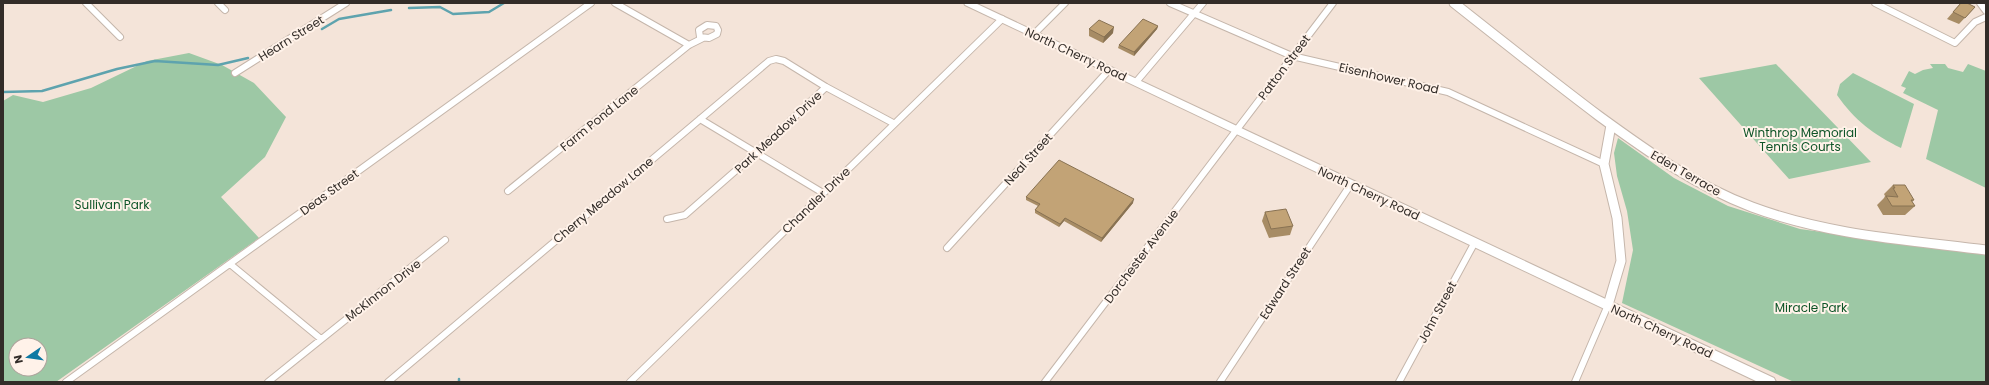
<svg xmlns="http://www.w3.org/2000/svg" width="1989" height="385" font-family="Poppins,sans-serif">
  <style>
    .green { fill: #9dc8a5; fill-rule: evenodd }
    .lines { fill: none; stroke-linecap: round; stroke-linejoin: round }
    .stream { stroke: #5ea3ae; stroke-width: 2.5 }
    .street-casing { stroke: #c5b6ab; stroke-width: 8 }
    .secondary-casing { stroke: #c5b6ab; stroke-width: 11 }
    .primary-casing { stroke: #c5b6ab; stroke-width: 2 }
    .street { stroke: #fff; stroke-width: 6 }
    .secondary { stroke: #fff; stroke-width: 9 }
    .primary { fill: #fff; fill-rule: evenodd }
    .wall { fill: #a78c65 }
    .shaded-wall { fill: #887253 }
    .building { fill: #c2a376; stroke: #887253 }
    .labels { text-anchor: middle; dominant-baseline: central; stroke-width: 4; stroke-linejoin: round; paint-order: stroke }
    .street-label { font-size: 12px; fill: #322c28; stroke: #fff2e9 }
    .park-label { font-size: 12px; fill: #0d5427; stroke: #fff2e9 }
  </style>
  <rect width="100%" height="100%" fill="#f4e4d9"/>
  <path class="green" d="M189,53L222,65L254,83L286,117L265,157L221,197L259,238L56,382H3V101L13,95L43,102L91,88L147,61ZM16,345H40V369H16Z
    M1776,64L1871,162L1789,179L1699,78Z
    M1930,64H1945L1948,68L1963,72L1968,64L1986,71V188L1926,159L1938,110L1903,93L1906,88L1901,86L1909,71L1915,74L1923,70L1933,68Z
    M1853,73L1914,104L1901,148C1873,134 1855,121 1837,95L1840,84Z
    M1618,138L1674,178L1728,206L1800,229L1932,247L1986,252V382H1794L1622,303L1633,250L1627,211L1617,176L1614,153Z"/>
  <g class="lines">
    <path class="stream" d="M409,8L440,7L453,14L489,12L504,3
      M322,29L339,19L391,10
      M3,92L42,91L117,69L155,61L218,65L248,58
      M459,379V382"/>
    <defs>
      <path id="street" d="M86,3L120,37
        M218,3L225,10
        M615,3L689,45
        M1170,3L1292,56L1448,92L1604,164
        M1875,3L1955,43L1975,22L1986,17
        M1980,3L1986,11
        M707,25L716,26L718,30L717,34L709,38L700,37L699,30Z
        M1034,34L1065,3
        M235,73L346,3
        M1136,82L1203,3
        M700,119L823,193
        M508,191L689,45L703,38
        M667,219L685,215L757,152L826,87
        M947,248L1109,70
        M230,264L321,339
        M66,382L591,3
        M268,382L445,240
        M388,382L769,61L776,59L784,61L826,87L893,123
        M630,382L1002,19
        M1045,382L1333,3
        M1220,382L1351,184
        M1399,382L1475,242
        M1575,382L1608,305"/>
      <path id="secondary" d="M1454,3C1502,41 1550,79 1599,116C1647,151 1696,186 1752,207C1827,235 1907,240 1986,250
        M1608,305L1621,261L1617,218L1604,164L1611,125"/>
      <path id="primary" d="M964,3H975L1774,378L1776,382H1758L965,5Z"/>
    </defs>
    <use href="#street" class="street-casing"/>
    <use href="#secondary" class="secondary-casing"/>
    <use href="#primary" class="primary-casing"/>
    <use href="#street" class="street"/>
    <use href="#secondary" class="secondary"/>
    <use href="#primary" class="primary"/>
  </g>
  <path class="wall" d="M1961,3L1975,7L1959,24L1947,19Z
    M1158,26L1157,29L1134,56L1118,48L1119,45Z
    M1089,29L1113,33L1103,43L1089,36Z
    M1893,185L1914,200L1912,202L1915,206L1905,215H1883L1877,205L1884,198L1885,196L1884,194Z
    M1026,197L1133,203L1101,242L1064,221L1059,227L1035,213V210L1038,206L1026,200Z
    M1265,212L1293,226L1290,235L1269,238L1262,221Z"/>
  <path class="shaded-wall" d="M1158,26L1157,29L1134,56V52Z
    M1114,27L1113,33L1103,43L1104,37Z
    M1134,199L1133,203L1101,242L1102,238Z
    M1065,218L1064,221L1059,227L1060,224Z"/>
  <path class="building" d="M1961,3H1967L1975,7L1965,18L1953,12Z
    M1143,19L1158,26L1134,52L1119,45Z
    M1099,20L1114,27L1104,37L1089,29Z
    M1059,160L1134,199L1102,238L1065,218L1060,224L1035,210L1040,204L1026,197Z
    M1893,185H1905L1914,200H1911L1915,206H1892L1886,196L1898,197L1893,188H1895Z
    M1286,209L1293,226L1271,229L1265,212Z"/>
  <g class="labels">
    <g class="street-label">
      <text transform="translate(291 38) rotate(-32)">Hearn Street</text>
      <text transform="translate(1076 54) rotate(25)">North Cherry Road</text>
      <text transform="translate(1284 67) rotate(-53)">Patton Street</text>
      <text transform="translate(1389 78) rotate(13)">Eisenhower Road</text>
      <text transform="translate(599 118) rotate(-39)">Farm Pond Lane</text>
      <text transform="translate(778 132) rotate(-43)">Park Meadow Drive</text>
      <text transform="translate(1028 159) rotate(-48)">Neal Street</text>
      <text transform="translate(1686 173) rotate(30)">Eden Terrace</text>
      <text transform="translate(329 192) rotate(-36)">Deas Street</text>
      <text transform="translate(1369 193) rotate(25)">North Cherry Road</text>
      <text transform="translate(603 200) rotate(-40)">Cherry Meadow Lane</text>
      <text transform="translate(816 200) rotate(-44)">Chandler Drive</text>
      <text transform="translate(1141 256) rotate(-53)">Dorchester Avenue</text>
      <text transform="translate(1285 283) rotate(-57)">Edward Street</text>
      <text transform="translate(383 290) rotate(-38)">McKinnon Drive</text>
      <text transform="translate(1437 312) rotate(-62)">John Street</text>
      <text transform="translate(1662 331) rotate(25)">North Cherry Road</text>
    </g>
    <g class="park-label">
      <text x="1800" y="132">Winthrop Memorial<tspan x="1800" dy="14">Tennis Courts</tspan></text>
      <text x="112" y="204">Sullivan Park</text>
      <text x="1811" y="307">Miracle Park</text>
    </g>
  </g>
  <rect width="1989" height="385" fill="none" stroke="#322c28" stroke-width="8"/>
  <g transform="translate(28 357) rotate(257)"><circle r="19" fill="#fff2e9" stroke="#ada39c"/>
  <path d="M0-3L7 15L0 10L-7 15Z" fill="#0e79a3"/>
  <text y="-6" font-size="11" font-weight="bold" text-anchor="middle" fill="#322c28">N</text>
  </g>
</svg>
